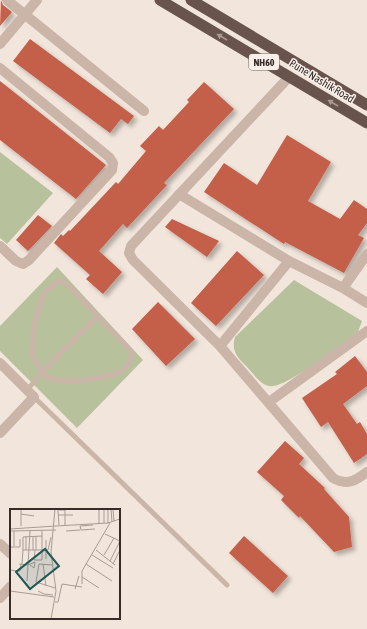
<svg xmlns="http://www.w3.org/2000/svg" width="367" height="629" font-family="'Asap Condensed',sans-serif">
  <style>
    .green { fill: #b7c19c }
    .building { fill: #c45e48; filter: url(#shadow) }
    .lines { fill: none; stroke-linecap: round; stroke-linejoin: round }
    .service { stroke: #cab5a8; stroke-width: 5 }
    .minor { stroke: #cab5a8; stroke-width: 10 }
    .trunk { stroke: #68544c; stroke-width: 11 }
    .oneway { fill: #a99b93 }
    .labels { text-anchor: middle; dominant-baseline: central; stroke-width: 3; stroke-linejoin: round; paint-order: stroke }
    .shield { fill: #f9f1e9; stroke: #716762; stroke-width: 1 }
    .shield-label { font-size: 10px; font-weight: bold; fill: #372c28 }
    .street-label { font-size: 11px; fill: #372c28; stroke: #f9f1e9 }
    .inset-road { fill: none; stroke: #a79c94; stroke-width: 1 }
    .view { fill: #1e5858; fill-opacity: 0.15; stroke: #1e5858; stroke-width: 2 }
    .inset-edge { fill: none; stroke: #372c28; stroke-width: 2 }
  </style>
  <defs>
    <filter id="shadow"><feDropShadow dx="3.5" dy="3.5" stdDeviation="2" flood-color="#0004"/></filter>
  </defs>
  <rect width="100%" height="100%" fill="#f2e6dc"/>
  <path class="green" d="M0,152L53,193L7,244L0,238Z
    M57,267L143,360L77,428L0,351V326Z
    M294,280L362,321L358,332C342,343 285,390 269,386C260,384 253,373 246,366C237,357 231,351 235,337Z"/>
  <path class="building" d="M1,0L3,5L12,12L0,26Z
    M30,39L134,116L128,124L121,119L110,133L13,61Z
    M0,81L106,165L76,199L0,140Z
    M204,82L234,109L164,183L167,185L127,228L123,224L99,251L122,272L103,294L86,279L90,275L54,243L61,234L63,236L69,230L70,231L116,182L118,184L146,151L140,146L159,126L163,130L189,102L187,100Z
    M287,135L331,162L308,201L340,219L354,200L367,209V223L358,235L364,238L344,273L285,242L284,244L204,192L224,163L257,185Z
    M38,215L52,226L28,251L16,240Z
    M172,219L219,241L207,257L165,227Z
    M237,251L264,275L216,326L191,303Z
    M158,302L195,339L166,366L132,329Z
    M355,356L367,372V386L343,404L357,424L360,422L367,434V454L354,463L328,422L321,427L302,398L337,374L335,372Z
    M285,441L304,458L299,464L325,488L324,489L349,517L352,547L334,552L300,516L299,518L281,500L284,496L257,472Z
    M244,536L288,576L273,593L229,553Z"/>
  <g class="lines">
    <path class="service" d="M28,389L42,372L32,355L35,322L41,300L46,291L60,280L67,284L132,352C132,358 128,367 123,370C108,379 65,384 49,378C47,377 44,374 42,372L98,316
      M34,397L227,585"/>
    <path class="minor" d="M7,0L144,111
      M0,44L37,0
      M0,68L109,157L113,163L112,170L29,260L23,264L16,261L0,246
      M289,77L131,246L129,253L133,260L220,346L333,478C347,486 355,481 367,472
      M179,194L289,261L343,288L367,303
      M343,288L367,254
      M220,346L289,261
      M0,363L34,397L0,433
      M269,402L367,331
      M0,544L11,554
      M0,598L11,586"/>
    <path class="trunk" d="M160,0L367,123
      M191,0L367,105"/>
  </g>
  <defs><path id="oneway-solid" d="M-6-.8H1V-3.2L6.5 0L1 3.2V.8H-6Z"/></defs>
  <g class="oneway">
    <use href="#oneway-solid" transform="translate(222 37) rotate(-149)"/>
    <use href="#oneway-solid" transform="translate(333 103) rotate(-149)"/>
  </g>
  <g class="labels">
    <rect class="shield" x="249" y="54" width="30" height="16" rx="3"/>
    <g class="shield-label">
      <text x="264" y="62">NH60</text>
    </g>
    <g class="street-label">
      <text transform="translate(322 81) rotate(31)">Pune Nashik Road</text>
    </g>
  </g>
  <g transform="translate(10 509)">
    <rect width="110" height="110" fill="#f2e6dc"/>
    <path class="inset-road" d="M98,0V14M101,0L102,13M103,0L104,12M47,1H55V17M48,2L49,16M11,5L24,7M48,6H63M94,14V0M89,15V0M83,16L70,17L71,21L85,20M11,17V0M46,17L98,14L110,10M0,20L46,17M0,22L46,21M56,22L70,21M95,25L110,32M32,27L13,28V41H38L41,28M4,37V22M0,38H10V30M16,41V27M23,41V27M25,41L24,51H32V22M26,41V27M86,41L105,56M82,46L103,59M94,46L104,29M36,50V31M100,52L110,32M9,55L18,56L20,22M12,55L13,41M33,55L36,77M76,55L102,72M103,55L110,41M18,56L25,53L24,59L20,56M42,56L29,55L26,73L45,79M0,61L10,62L11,55M72,68L89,79M17,72L18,56M72,75V62L100,14M65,80L69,67M0,82L44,88M28,82L34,85L43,86M45,93H48L52,75L72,78M41,110L46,82L41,43L45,0"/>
    <path class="view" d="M35,40L49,57L20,80L6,63Z"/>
    <rect width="110" height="110" class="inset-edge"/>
  </g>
</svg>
